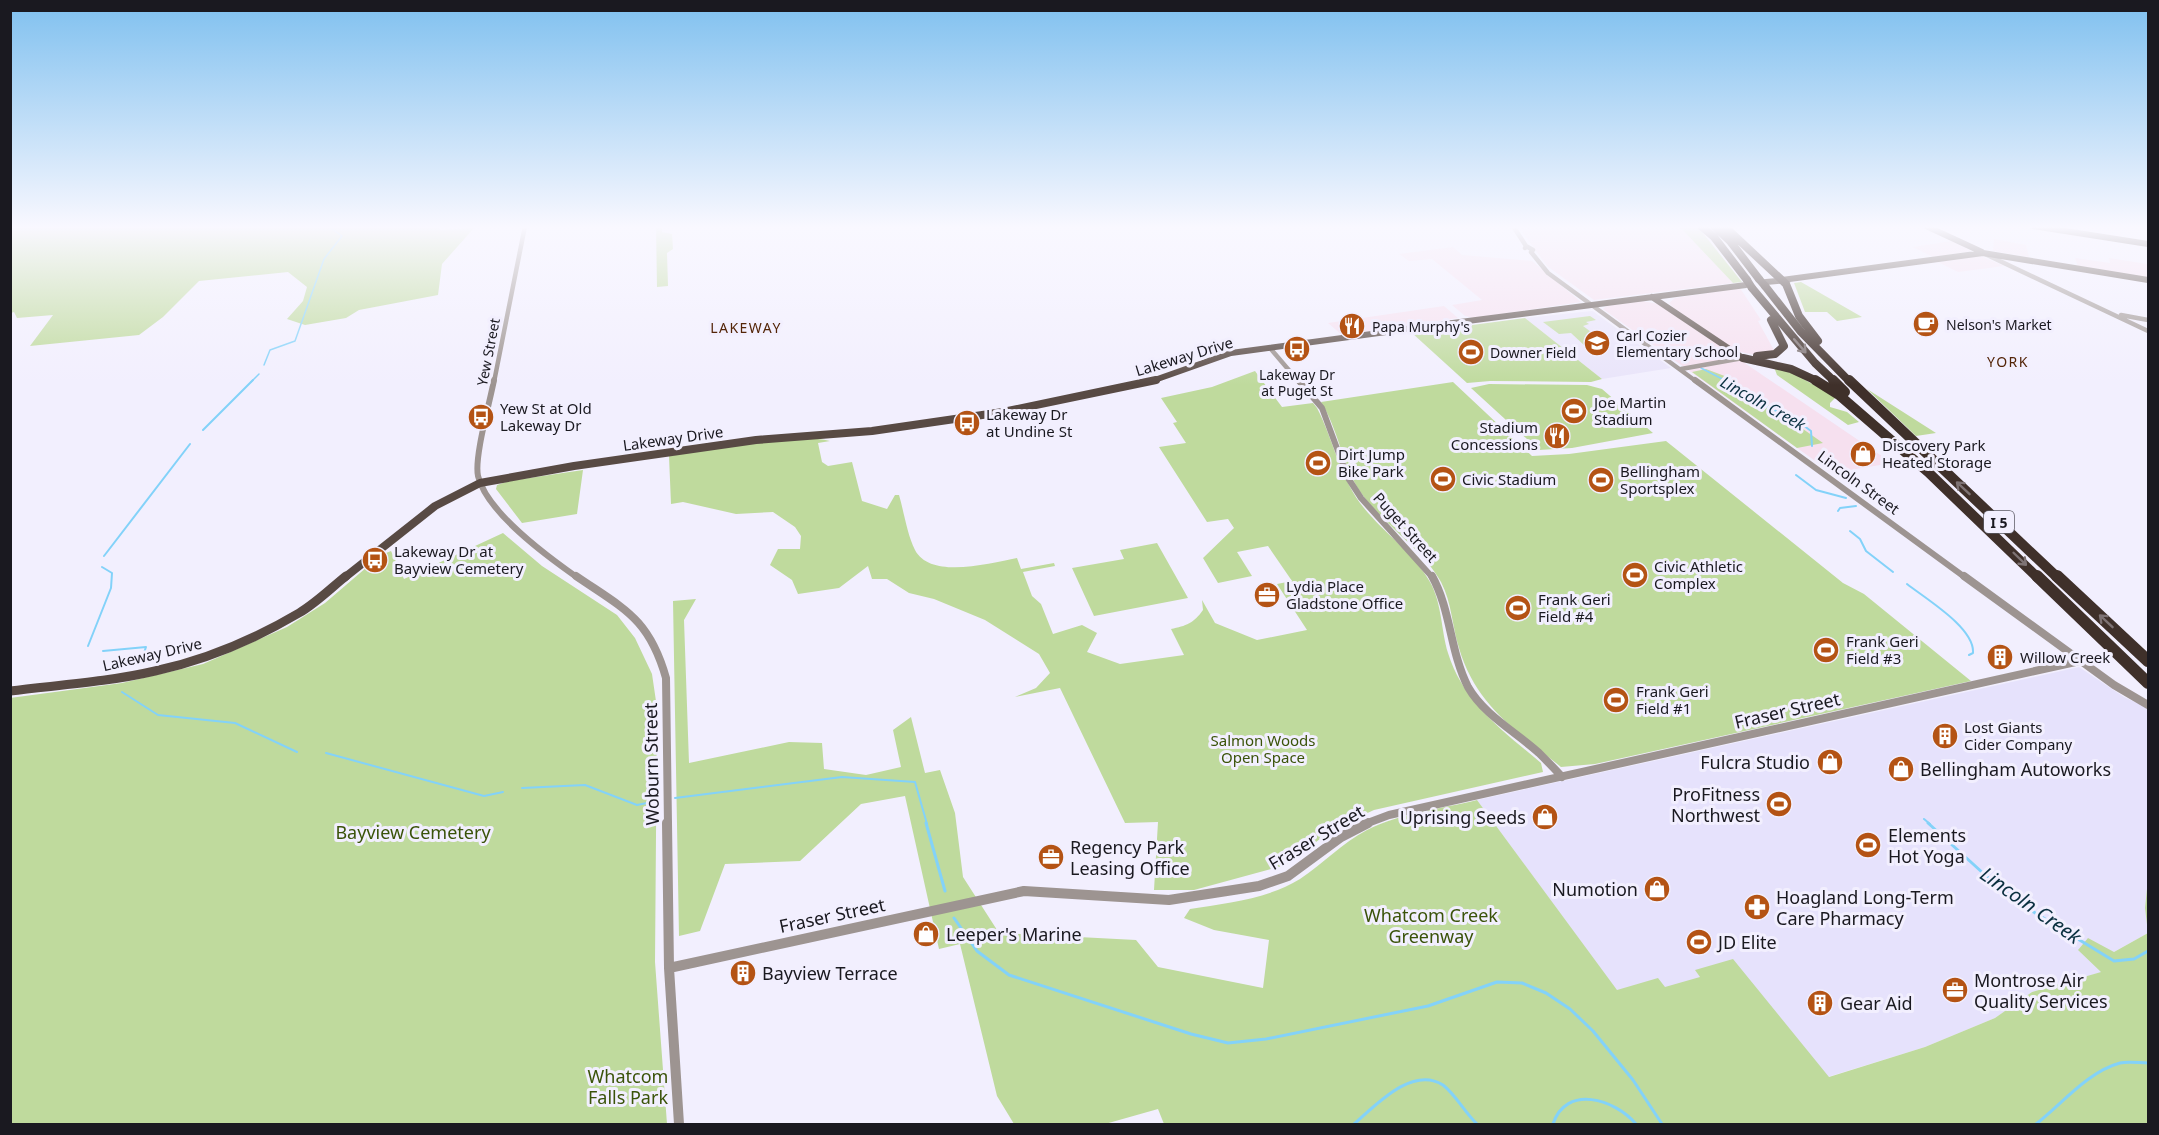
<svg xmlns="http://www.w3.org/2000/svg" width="2159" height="1135" font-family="'Noto Sans',sans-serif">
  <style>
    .commercial { fill: #f6e0ef }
    .built { fill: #e6e2fc }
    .education { fill: #e9e4fa }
    .green { fill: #bfda9d }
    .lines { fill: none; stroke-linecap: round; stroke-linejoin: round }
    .stream-far2 { stroke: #83d2f9; stroke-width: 1.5 }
    .stream-far1 { stroke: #83d2f9; stroke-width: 2 }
    .stream { stroke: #83d2f9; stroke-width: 3 }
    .minor-far3 { stroke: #9d9491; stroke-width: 4.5 }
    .minor-far2 { stroke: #9d9491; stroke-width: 6 }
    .minor-far1 { stroke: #9d9491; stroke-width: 8 }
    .minor { stroke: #9d9491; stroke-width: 10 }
    .major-far2 { stroke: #584a44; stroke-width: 6 }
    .major-far1 { stroke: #584a44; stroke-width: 8 }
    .major { stroke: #584a44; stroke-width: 9 }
    .highway-far2 { stroke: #3f302a; stroke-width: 8 }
    .highway-far1 { stroke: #3f302a; stroke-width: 10 }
    .highway { stroke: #3f302a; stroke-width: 12 }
    .highway-bridge { stroke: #3f302a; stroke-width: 8 }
    .oneway { stroke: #7e7374 }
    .labels { text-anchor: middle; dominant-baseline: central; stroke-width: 6; stroke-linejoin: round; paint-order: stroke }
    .far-poi-label { font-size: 14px; fill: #1a1920; stroke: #f2effe; text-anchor: start }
    .far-neighbourhood-label { font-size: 14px; letter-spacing: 1.5px; fill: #532407; stroke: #f2effe }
    .far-street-label { font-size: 14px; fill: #1a1920; stroke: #f2effe }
    .shield { fill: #f2effe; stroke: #5b5963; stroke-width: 1.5 }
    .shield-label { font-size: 14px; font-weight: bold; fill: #1a1920 }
    .street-label { font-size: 15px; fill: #1a1920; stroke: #f2effe }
    .poi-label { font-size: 15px; fill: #1a1920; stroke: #f2effe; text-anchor: start }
    .park-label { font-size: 15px; fill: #3a5309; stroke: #f2effe }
    .water-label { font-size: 16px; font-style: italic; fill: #0b3040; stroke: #f2effe }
    .near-street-label { font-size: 18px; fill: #1a1920; stroke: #f2effe }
    .near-poi-label { font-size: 18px; fill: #1a1920; stroke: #f2effe; text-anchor: start }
    .near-park-label { font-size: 18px; fill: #3a5309; stroke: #f2effe }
    .near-water-label { font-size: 20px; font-style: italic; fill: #0b3040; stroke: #f2effe }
  </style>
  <rect width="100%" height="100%" fill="#f2effe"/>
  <path class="commercial" d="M1518,226H1679L1733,283L1594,300L1547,266Z
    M1994,239L2026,245L2029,257L1993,251Z
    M1952,241L1971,251L1933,257L1913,247Z
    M1453,247L1462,255L1532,261L1581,302L1474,318L1465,316L1452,305L1482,300L1432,259L1409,261L1399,254Z
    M1981,256L2004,266L1958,272L1938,262Z
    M2075,258L2110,263L2109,258L2147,264L2148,278L2078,266Z
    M1740,288L1761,320L1758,321L1775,352L1755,355L1736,351L1675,309L1669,303L1675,298Z
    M1642,301L1658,304L1892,463L1832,473L1603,309L1607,306Z
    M1444,306L1458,318L1342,335L1328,323Z"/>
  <path class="built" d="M2079,667L2124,697L2148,708V879L2145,908L2148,933L2114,952L2102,972L2032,992L1995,1018L1925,1047L1727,1108L1698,1101L1477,800Z"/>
  <path class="education" d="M1592,311L1594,312L1671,368L1602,379L1525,318Z"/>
  <path class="green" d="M10,226H438L440,230L474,228L442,264L438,295L359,310L346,318L305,325L287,319L303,301L307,287L288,272L199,281L163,317L139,335L30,346L53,315L17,318L14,312L11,313Z
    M656,226H662V232L672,234L673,249L667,253L668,286L657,287Z
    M1679,226L1698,227L1742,282L1733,283Z
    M1801,282L1862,317L1837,321L1827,312H1805L1794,283Z
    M1590,316L1596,320L1586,322L1589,324L1583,326L1602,340L1585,346L1571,333L1559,334L1543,322Z
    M1525,318L1602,379L1591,382L1490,381L1467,383L1412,333Z
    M1774,367L1794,374L1836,397L1830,403V407L1847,412L1859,422L1848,425L1777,375Z
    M1706,369L1730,378L1823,443L1797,448L1692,372Z
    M1255,371L1282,407L1313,403L1317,408C1333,439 1339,474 1360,503C1381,531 1413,552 1430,582C1442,603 1441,630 1448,653C1463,702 1503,731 1541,763L1543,772L1374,810L1333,829L1286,865L1194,890H1154L1158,822L1125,823L1060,688L1015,697L1036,688L1050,673L1039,654L985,620L934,599L909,593L887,579H872L868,566L839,588L798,594L792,580L770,565L778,549H800L801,536L795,527L773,512L736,514L683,502L671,504L669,456C710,450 794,431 830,441L818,443L822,462L828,466L852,462L862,501L887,509L895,495H899C904,512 907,534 915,550C931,580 990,563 1017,558L1021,569L1054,563L1055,566L1023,572L1032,596L1041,604L1053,634L1082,625L1097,633L1087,652L1120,664L1184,655L1171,629C1186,626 1194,623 1203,610L1202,600L1215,623L1257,640L1307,630L1277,584L1292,581L1268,546L1237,552L1252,576L1218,583L1203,558L1234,528L1228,519L1207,522L1159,447L1186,443L1173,423L1177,422L1161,398L1212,387Z
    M1453,382L1532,456L1569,454L1666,441L1843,583L1864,594L1971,681L1595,764L1561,767C1517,731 1476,706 1459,648C1452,626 1452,603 1441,582C1424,550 1381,523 1359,490C1342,463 1338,429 1321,402Z
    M1489,384L1587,385L1602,389L1653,433L1572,448L1539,450L1471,388Z
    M1867,389L1936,433L1916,436Z
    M583,470L577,514L522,523L496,489L497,485L509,481Z
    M503,533L542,566L617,615L635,638L652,674L657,708L655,962L667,1124H11L10,698L122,683L203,664L287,627L325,603L381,555L391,551L404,579Z
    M1157,543L1188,598L1094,616L1072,568L1124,559L1120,550Z
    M696,599L684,620L689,763L789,742L822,743L824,769L866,775L901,767L893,730L911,717L925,773L940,770L955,813L963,877L999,933L1136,940L1158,967L1263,988L1269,940L1214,930L1184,918L1190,909C1226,903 1268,899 1300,879C1323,864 1342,843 1367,830C1400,813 1441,809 1477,800L1617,990L1658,978L1665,987L1700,977L1695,970L1733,959L1829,1077L1925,1047L1995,1018L2032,992L2101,972L2078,950L2088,938L2114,952L2148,933L2145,908L2148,879V1124H1164L1158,1109L1105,1124H1014L997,1096L960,944L939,949L905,796L861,804L800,861L725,864L700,931L679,936L673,601Z"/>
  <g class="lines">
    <path class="stream-far2" d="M264,365L270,350L295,341L324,259L342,236L328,226
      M1701,368L1728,382
      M251,382L259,374"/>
    <path class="stream-far1" d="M1725,380L1758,403L1796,420L1811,431L1812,446
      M203,430L253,380
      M1796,475L1816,490L1846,498
      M1838,511L1840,508L1856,506
      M1850,531L1860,539L1866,551L1893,572
      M104,556L190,444
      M1907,584C1926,599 1975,628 1973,653L1969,655
      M88,646L111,588L112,573L102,567
      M103,651L146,647L141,662
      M122,692L158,715L235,723L297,752
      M326,753L484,796L503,792
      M522,788L585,785L637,805L652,802
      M675,798L842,777L915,782L927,824
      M1924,819L1930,824"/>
    <path class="stream" d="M926,823L945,891
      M1928,823L1995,884L2022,905L2114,961L2134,959L2148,951
      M954,918L977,951L1009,975L1191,1034L1228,1043L1266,1039L1428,1006L1497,982L1522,983L1546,993L1570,1009L1593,1031L1633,1080L1662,1124
      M1354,1124C1375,1106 1412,1065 1443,1085C1456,1095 1465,1113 1477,1124
      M1553,1124C1566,1084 1615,1099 1636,1124
      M2036,1124C2062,1104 2087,1072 2120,1063C2129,1061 2139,1063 2148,1063"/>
    <path class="minor-far3" d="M1513,226L1526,246L1525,248
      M1526,246L1533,250L1531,252L1548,273L1697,382
      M1985,254L2148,331
      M2121,315L2148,320
      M1270,348L1299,382
      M1681,369L1743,358
      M494,382L525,226"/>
    <path class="minor-far2" d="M494,380C490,402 474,457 478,476C487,513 548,557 578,578
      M1298,380L1322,408L1348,478L1361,498L1433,578
      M1695,380L1966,578"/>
    <path class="minor-far1" d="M576,576C624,609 649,618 666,678L668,824
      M1432,576C1451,610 1450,652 1468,687C1484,715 1516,732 1539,753C1547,761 1555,769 1562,777
      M1964,576L2114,685L2148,705
      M1365,824L1389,815L2080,661"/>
    <path class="minor" d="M667,823L669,968L679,1124
      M669,968L1024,891L1169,900L1259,886L1288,876L1341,837L1368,823"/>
    <path class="major-far2" d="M1926,226L1982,252
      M2033,226L2148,244
      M1782,280L1983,253L2148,280
      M1766,282L1788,280
      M1652,297L1743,358
      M1398,330L1746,285
      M1149,382L1231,353L1401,330"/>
    <path class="major-far1" d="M344,578L435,506L480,483L574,466L756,440L872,431L1003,412L1156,380"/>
    <path class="major" d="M10,691C58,685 108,682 155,671C206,660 255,639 299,613C316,603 331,588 346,576"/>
    <path class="highway-far2" d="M1701,226L1714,237L1747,280
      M1714,226L1730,241L1759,279
      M1724,226L1786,284L1799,316L1818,341
      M1765,286L1801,332L1850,382
      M1752,288L1815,363L1835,382
      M1757,356L1775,354L1784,346L1771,320
      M1743,358L1791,369L1819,382"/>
    <path class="highway-far1" d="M1815,380L1839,395L1928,472L2038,578
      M1833,380L1845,392
      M1849,380L2058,578"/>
    <path class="highway" d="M2037,576L2148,683
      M2057,576L2148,661"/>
    <path class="highway-bridge" d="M1759,279L1765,286
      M1747,280L1752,288"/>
  </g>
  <defs><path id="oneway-shaft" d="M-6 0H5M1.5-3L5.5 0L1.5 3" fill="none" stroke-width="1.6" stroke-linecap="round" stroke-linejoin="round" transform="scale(1.5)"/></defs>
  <g class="oneway">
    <use href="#oneway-shaft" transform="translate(1800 346) rotate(49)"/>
    <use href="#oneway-shaft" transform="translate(1963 488) rotate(-137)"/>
    <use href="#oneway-shaft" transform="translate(2020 559) rotate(44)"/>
    <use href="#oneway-shaft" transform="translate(2106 621) rotate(-137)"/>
  </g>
  <linearGradient id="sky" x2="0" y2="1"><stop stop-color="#7fc0ef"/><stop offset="0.59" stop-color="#f9f8ff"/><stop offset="1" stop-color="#f9f8ff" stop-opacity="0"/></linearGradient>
  <rect width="2159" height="385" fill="url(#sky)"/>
  <defs>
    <symbol id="cafe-disc" viewBox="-11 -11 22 22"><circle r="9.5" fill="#b45314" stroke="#f2effe"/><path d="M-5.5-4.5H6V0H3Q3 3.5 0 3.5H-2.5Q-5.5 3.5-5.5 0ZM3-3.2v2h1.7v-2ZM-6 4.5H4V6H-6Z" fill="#fff"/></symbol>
    <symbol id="restaurant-disc" viewBox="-11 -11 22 22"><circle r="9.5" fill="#b45314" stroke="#f2effe"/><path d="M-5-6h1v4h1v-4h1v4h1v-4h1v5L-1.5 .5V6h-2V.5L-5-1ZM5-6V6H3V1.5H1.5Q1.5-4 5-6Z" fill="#fff"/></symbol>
    <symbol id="school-disc" viewBox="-11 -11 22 22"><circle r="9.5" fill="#b45314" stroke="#f2effe"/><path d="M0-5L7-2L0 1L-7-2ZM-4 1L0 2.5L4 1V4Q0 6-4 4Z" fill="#fff"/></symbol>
    <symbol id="bus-disc" viewBox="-11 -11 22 22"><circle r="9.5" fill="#b45314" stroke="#f2effe"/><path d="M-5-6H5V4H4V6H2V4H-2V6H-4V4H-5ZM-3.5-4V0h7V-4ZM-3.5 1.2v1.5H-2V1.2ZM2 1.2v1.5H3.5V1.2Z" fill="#fff"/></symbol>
    <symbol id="stadium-disc" viewBox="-11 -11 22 22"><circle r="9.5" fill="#b45314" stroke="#f2effe"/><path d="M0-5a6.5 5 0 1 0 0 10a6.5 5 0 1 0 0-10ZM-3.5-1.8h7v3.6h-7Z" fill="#fff"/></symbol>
    <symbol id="shop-disc" viewBox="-11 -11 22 22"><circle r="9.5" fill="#b45314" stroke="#f2effe"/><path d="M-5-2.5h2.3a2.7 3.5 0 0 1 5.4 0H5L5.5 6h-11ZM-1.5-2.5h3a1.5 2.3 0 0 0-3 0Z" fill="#fff"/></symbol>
    <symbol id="office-disc" viewBox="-11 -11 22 22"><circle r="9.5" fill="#b45314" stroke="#f2effe"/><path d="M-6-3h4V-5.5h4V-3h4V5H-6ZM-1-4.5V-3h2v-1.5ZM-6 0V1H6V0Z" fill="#fff"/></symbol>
    <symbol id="building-disc" viewBox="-11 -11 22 22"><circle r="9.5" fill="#b45314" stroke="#f2effe"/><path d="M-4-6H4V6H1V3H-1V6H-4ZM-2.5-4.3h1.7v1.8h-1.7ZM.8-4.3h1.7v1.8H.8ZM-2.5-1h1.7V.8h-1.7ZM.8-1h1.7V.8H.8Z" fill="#fff"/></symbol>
    <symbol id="pharmacy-disc" viewBox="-11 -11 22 22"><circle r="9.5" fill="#b45314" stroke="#f2effe"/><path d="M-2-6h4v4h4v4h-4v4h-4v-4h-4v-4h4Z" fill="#fff"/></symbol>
  </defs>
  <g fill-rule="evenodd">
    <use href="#cafe-disc" x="1911" y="309" width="30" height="30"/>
    <use href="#restaurant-disc" x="1337" y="311" width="30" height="30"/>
    <use href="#school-disc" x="1582" y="328" width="30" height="30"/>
    <use href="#bus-disc" x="1282" y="334" width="30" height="30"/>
    <use href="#stadium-disc" x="1456" y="337" width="30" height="30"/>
    <use href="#stadium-disc" x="1559" y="396" width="30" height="30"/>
    <use href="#bus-disc" x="466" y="402" width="30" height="30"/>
    <use href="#bus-disc" x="952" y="408" width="30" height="30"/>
    <use href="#restaurant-disc" x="1542" y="421" width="30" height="30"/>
    <use href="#shop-disc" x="1848" y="439" width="30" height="30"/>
    <use href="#stadium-disc" x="1303" y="448" width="30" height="30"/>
    <use href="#stadium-disc" x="1428" y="464" width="30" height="30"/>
    <use href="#stadium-disc" x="1586" y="465" width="30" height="30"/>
    <use href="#bus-disc" x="360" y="545" width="30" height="30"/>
    <use href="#stadium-disc" x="1620" y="560" width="30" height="30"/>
    <use href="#office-disc" x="1252" y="580" width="30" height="30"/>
    <use href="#stadium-disc" x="1503" y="593" width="30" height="30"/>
    <use href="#stadium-disc" x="1811" y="635" width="30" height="30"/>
    <use href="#building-disc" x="1985" y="642" width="30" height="30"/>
    <use href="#stadium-disc" x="1601" y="685" width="30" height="30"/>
    <use href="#building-disc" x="1930" y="721" width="30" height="30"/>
    <use href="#shop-disc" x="1815" y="747" width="30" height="30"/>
    <use href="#shop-disc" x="1886" y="754" width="30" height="30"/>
    <use href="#stadium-disc" x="1764" y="789" width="30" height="30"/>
    <use href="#shop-disc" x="1530" y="802" width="30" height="30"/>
    <use href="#stadium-disc" x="1853" y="830" width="30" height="30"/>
    <use href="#office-disc" x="1036" y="842" width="30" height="30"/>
    <use href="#shop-disc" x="1642" y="874" width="30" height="30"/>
    <use href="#pharmacy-disc" x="1742" y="892" width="30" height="30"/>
    <use href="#shop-disc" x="911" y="919" width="30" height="30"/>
    <use href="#stadium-disc" x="1684" y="927" width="30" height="30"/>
    <use href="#building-disc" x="728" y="958" width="30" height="30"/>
    <use href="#office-disc" x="1940" y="975" width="30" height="30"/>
    <use href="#building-disc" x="1805" y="988" width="30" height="30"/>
  </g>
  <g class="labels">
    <g class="far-poi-label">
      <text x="1946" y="324">Nelson's Market</text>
      <text x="1372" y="326">Papa Murphy's</text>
      <text x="1616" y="335">Carl Cozier<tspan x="1616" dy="16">Elementary School</tspan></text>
      <text x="1490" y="352">Downer Field</text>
      <text x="1297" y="374" text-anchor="middle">Lakeway Dr<tspan x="1297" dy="16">at Puget St</tspan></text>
    </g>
    <g class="far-neighbourhood-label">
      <text x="746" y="327">LAKEWAY</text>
      <text x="2008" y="361">YORK</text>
    </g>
    <g class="far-street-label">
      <text transform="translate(488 352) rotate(-79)">Yew Street</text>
    </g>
    <rect class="shield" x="1984" y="511" width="30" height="22" rx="4.5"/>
    <g class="shield-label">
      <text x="1999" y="522">I 5</text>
    </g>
    <g class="street-label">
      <text transform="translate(1184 356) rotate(-17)">Lakeway Drive</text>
      <text transform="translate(673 438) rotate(-8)">Lakeway Drive</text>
      <text transform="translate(1859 482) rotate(36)">Lincoln Street</text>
      <text transform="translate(1406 527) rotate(48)">Puget Street</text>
      <text transform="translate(152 654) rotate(-13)">Lakeway Drive</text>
    </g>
    <g class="poi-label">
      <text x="1594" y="402">Joe Martin<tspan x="1594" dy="17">Stadium</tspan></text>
      <text x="500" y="408">Yew St at Old<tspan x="500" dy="17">Lakeway Dr</tspan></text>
      <text x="986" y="414">Lakeway Dr<tspan x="986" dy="17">at Undine St</tspan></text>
      <text x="1538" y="427" text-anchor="end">Stadium<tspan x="1538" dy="17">Concessions</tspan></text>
      <text x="1882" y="445">Discovery Park<tspan x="1882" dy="17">Heated Storage</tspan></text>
      <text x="1338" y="454">Dirt Jump<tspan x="1338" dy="17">Bike Park</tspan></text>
      <text x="1620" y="471">Bellingham<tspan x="1620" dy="17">Sportsplex</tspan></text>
      <text x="1462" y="479">Civic Stadium</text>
      <text x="394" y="551">Lakeway Dr at<tspan x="394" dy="17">Bayview Cemetery</tspan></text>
      <text x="1654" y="566">Civic Athletic<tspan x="1654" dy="17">Complex</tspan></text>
      <text x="1286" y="586">Lydia Place<tspan x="1286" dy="17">Gladstone Office</tspan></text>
      <text x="1538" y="599">Frank Geri<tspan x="1538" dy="17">Field #4</tspan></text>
      <text x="1846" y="641">Frank Geri<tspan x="1846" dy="17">Field #3</tspan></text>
      <text x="2020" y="657">Willow Creek</text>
      <text x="1636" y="691">Frank Geri<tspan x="1636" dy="17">Field #1</tspan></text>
      <text x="1964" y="727">Lost Giants<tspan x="1964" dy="17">Cider Company</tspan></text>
    </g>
    <g class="park-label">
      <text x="1263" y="740">Salmon Woods<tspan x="1263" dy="17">Open Space</tspan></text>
    </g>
    <g class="water-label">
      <text transform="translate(1763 403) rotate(29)">Lincoln Creek</text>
    </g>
    <g class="near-street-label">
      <text transform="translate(1787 710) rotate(-13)">Fraser Street</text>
      <text transform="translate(651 764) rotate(-91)">Woburn Street</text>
      <text transform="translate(1316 837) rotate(-31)">Fraser Street</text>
      <text transform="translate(832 915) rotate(-12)">Fraser Street</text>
    </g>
    <g class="near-poi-label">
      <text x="1810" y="762" text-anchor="end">Fulcra Studio</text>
      <text x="1920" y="769">Bellingham Autoworks</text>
      <text x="1760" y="794" text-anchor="end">ProFitness<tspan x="1760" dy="21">Northwest</tspan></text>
      <text x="1526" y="817" text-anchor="end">Uprising Seeds</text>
      <text x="1888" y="835">Elements<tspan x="1888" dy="21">Hot Yoga</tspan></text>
      <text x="1070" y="847">Regency Park<tspan x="1070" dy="21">Leasing Office</tspan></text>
      <text x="1638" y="889" text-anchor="end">Numotion</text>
      <text x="1776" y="897">Hoagland Long-Term<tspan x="1776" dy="21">Care Pharmacy</tspan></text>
      <text x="946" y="934">Leeper's Marine</text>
      <text x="1718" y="942">JD Elite</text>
      <text x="762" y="973">Bayview Terrace</text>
      <text x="1974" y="980">Montrose Air<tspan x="1974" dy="21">Quality Services</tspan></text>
      <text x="1840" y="1003">Gear Aid</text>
    </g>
    <g class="near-park-label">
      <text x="413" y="832">Bayview Cemetery</text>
      <text x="1431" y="915">Whatcom Creek<tspan x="1431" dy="21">Greenway</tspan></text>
      <text x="628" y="1076">Whatcom<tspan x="628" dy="21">Falls Park</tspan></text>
    </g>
    <g class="near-water-label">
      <text transform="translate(2031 905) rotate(35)">Lincoln Creek</text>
    </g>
  </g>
  <rect width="2159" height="1135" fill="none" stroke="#1a1920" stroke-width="24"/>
</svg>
